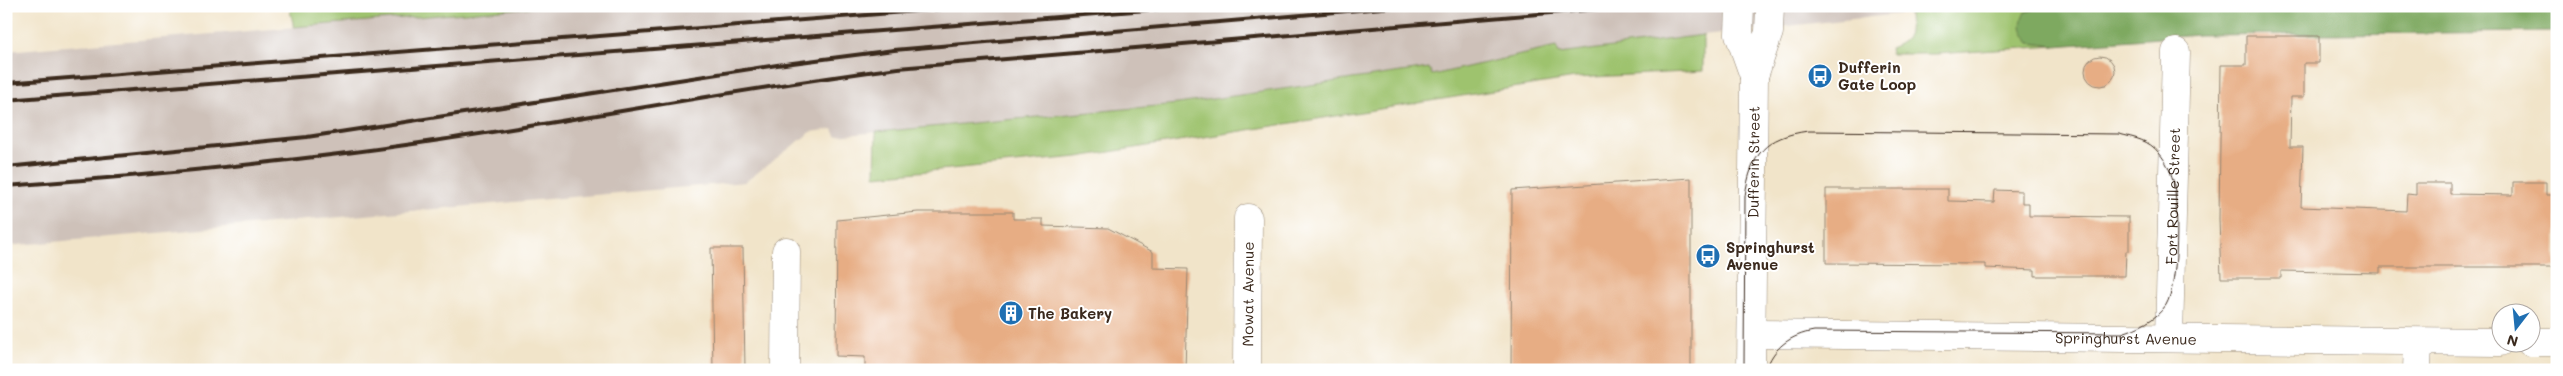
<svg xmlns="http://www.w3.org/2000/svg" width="2563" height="376" font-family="Mali,sans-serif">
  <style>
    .industrial { fill: #cec1b9 }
    .green { fill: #9ec36e; stroke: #6c7646 }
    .forest { fill: #7ea961; stroke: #5c6a40 }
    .building { fill: #e7ad84 }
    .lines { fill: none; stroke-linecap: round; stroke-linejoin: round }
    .minor-casing { stroke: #968774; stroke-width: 29 }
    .major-casing { stroke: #968774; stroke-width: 29 }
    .minor { stroke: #fff; stroke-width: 28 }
    .major { stroke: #fff; stroke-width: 28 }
    .tram { stroke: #3b2a1e; stroke-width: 1 }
    .rail { stroke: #3b2a1e; stroke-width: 4 }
    .labels { text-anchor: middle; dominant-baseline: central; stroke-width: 4; stroke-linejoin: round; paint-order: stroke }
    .poi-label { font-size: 15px; font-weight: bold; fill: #3b2a1e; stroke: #fff; text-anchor: start }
    .street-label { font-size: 15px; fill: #3b2a1e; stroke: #fff }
  </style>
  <rect width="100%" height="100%" fill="#fff"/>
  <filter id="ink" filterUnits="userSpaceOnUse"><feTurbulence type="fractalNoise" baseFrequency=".02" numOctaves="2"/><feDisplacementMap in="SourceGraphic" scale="10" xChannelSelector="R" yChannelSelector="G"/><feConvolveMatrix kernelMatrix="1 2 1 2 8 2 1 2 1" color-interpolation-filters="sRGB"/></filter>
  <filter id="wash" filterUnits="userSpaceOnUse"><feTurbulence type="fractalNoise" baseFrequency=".0096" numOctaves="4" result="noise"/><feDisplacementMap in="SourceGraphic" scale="20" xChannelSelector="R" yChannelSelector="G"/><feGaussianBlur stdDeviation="1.12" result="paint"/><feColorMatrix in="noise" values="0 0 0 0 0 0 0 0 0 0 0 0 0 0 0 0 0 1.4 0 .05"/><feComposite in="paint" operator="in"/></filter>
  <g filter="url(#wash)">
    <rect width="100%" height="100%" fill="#f1e4c9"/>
    <path class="industrial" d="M552,6H2048L1909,13L1703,35L1559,54L1556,47L1431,75L1428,68L1178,104L836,136L833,129L811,132L745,182L6,246V51Z"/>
    <path class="green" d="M289,6H550L294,27Z
      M2040,7L2025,12L2030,43L2055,46L1936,54H1891L1890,48C1911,40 1910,34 1909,13Z
      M1703,35V71L1575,78L1078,157L875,176L876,132L1178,104L1429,68L1432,75L1556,47L1559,54Z"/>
    <path class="forest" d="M2048,6H2557V32L2199,35L2055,46L2030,43C2021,32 2018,26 2025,12Z"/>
    <g id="blocks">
      <path class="building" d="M2246,36H2319V63H2304V97H2291L2290,147H2303L2301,207L2406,211L2407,194L2416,195V183H2450V194L2513,195V182H2546V195H2557L2556,267H2380V273L2281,271V278H2221L2219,219L2221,65H2246Z
        M2085 71a15 15 0 1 1 30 0a15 15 0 1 1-30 0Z
        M1691,178V370H1511L1512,190Z
        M1826,189H1948V201L1994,202L1995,190L2022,191V203H2029V216L2129,217V251H2126L2125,276H2035V270L1985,268V264L1826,263Z
        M918,212H1013V219H1043V226L1108,228L1153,252V268L1188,269L1185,370H865V357L836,356L837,220Z
        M711,248H743L745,370H713Z"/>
    </g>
  </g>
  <g filter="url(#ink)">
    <use href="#blocks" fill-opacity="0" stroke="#968774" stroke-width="1"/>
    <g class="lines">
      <defs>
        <g id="minor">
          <path d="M1740,6L1739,34L1754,76"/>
          <path d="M1754,76L1769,32L1770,6"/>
          <path id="s1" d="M1752,334L2500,342"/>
          <path id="s2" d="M2169,338L2176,52"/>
          <path d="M2530,342H2557"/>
          <path d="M785,370L786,251"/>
          <path id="s3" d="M1247,370L1248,218"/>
          <path d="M2417,370L2418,342"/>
        </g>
        <g id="major">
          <path id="s4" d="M1751,370L1754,76"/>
        </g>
      </defs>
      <use href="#minor" class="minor-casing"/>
      <use href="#major" class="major-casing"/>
      <use href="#minor" class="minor"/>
      <use href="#major" class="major"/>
      <path class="tram" d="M1744,370L1745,196C1751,154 1765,137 1808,131L2119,134C2135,138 2149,140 2159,153C2166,161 2170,170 2173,180C2179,205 2179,283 2166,305C2156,320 2138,328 2122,333L1814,331C1791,335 1773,347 1766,370"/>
      <path class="rail" d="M6,83L980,6
        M6,100L1198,6
        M6,167L307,137L777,65L894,50L1405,6
        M6,186C144,176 283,163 420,143C580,120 738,89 898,68L1634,6"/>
    </g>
  </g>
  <defs>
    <symbol id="bus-disc" viewBox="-11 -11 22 22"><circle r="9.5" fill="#1f6fb2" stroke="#fff"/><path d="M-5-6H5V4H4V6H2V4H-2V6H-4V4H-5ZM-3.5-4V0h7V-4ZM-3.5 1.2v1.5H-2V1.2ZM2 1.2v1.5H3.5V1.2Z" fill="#fff"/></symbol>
    <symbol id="building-disc" viewBox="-11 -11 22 22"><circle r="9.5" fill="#1f6fb2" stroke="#fff"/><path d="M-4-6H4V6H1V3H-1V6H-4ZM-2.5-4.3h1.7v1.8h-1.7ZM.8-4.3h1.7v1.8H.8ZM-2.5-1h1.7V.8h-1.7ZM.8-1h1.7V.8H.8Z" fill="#fff"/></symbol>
  </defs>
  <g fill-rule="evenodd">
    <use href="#bus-disc" x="1806" y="62" width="28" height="28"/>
    <use href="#bus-disc" x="1694" y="242" width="28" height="28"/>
    <use href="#building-disc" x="997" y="299" width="28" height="28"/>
  </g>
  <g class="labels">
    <g class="poi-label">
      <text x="1838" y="67">Dufferin<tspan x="1838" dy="17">Gate Loop</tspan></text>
      <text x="1726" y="247">Springhurst<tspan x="1726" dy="17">Avenue</tspan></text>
      <text x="1028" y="313">The Bakery</text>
    </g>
    <g class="street-label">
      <text stroke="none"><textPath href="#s4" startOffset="208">Dufferin Street</textPath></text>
      <text stroke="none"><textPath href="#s2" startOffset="142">Fort Rouille Street</textPath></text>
      <text stroke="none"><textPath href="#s3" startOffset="76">Mowat Avenue</textPath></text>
      <text stroke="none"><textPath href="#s1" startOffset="374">Springhurst Avenue</textPath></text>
    </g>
  </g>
  <rect width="2563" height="376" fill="none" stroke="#fff" stroke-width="25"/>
  <g transform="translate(2516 328) rotate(196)"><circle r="24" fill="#ffffff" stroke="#b1aaa5"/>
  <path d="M0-4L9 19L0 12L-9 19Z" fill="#1f6fb2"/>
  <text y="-8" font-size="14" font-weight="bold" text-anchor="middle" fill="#3b2a1e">N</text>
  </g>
</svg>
